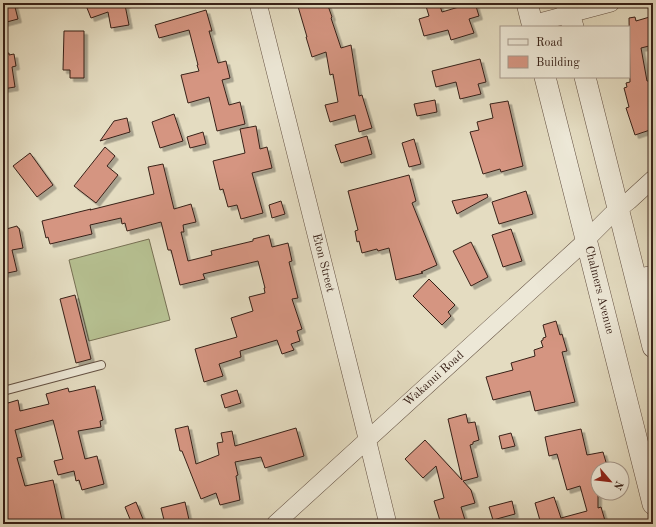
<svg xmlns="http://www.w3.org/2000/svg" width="656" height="527" font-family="'Old Standard TT',serif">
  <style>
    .pitch { fill: #b6c091; stroke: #777054 }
    .building { fill: #d59581; stroke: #382118; filter: url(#shadow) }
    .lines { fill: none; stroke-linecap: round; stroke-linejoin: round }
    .service-casing { stroke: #635042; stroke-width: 10 }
    .minor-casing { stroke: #635042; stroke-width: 18 }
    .tertiary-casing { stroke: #635042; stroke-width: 22 }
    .service { stroke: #ede8d7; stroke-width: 8 }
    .minor { stroke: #ede8d7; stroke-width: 17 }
    .tertiary { stroke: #ede8d7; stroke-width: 21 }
    .labels { text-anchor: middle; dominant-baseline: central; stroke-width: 3; stroke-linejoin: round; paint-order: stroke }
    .street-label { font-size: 12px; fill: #382118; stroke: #ede8d7 }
  </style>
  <defs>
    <filter id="shadow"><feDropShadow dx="3.5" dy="3.5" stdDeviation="0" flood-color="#0004"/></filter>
  </defs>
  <rect width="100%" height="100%" fill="#e4dcc1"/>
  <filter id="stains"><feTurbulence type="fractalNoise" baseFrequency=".005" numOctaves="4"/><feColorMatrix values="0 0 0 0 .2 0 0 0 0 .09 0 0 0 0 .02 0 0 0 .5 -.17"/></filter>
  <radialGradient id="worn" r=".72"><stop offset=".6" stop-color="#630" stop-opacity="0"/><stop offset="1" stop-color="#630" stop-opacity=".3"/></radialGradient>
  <path class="pitch" d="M149,239L170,320L89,341L69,260Z"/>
  <path class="building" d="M3,3H14L18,19L3,23Z
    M85,3H128V4L125,5L129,25L111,28L108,12L91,18Z
    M297,3H327L332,17L331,18L341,48L351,45L359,96L362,95L372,128L359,132L355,115L330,122L325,105L338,102L333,74L330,75L326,52L312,57L306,37H307Z
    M425,3H439L442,12L472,3H475L479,16L469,19L474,33L451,40L448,30L424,36L419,19L429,16Z
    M206,10L212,31H209L218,63L226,61L230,78L222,80L229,105L240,102L245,124L217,131L209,97L188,103L181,75L199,71L197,65H198L189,30L159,38L155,25Z
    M653,16V45L641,48L647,81H651L653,90V129L635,135L626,108L629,107L624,88L627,87L626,83L630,82L629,18L635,17L636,21Z
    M64,31H84V78H70V70H63Z
    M9,53V55L14,54L16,66L12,67L15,87L3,89V54Z
    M480,59L486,82L478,84L481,94L460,99L456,82L436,87L432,71Z
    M435,100L437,112L417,116L414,104Z
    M508,101L523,166L501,172L500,169L483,174L470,132L479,130L477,122L493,118L490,104Z
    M174,114L183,141L160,148L152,122Z
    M127,118L130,132L100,141L114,121Z
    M256,126L260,149L267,147L272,168L252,173L263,213L241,219L237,205L228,207L223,189L220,190L213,161L245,153L240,129Z
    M203,132L206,144L190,148L187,137Z
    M367,136L372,154L341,163L335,145Z
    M414,139L421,164L409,167L402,143Z
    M105,147L115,156L107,166L118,175L96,203L74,186Z
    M30,153L53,185L37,197L13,166Z
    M163,164L174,209L191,204L196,222L183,225L184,232H181L188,261L212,255L211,251L253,241V239L269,235L272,247L288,243L292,261L289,262L298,298L292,299L302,329L297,331L300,341L291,344L294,350L282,354L277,340L240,351L241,357L219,364L223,376L204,382L195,349L237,337L231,318L253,311L249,297L265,293L264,288H265L258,261L203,274L205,279L180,285L171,250H168L161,222L127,231L125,223L122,224L121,218L90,225L92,234L50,244L48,237L46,238L42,221L91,209L90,210L154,194L148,167Z
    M409,175L416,201L412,203L437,265L421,272L423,273L396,280L389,248L378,251L377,249L362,253L359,241L357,242L355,231L358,230L348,191Z
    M526,191L533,214L499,224L492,202Z
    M487,194L488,197L457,214L452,201Z
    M281,201L285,214L272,218L269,205Z
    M17,226L18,228H19L23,248L12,250L17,271L3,274V230Z
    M511,229L522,261L503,267L492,235Z
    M471,242L488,277L471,286L453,251Z
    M429,279L455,305L448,312L451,316L442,325L413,296Z
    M75,295L91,359L76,363L60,299Z
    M556,321L560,335L562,334L567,351L562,352L575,402L535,411L530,391L493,400L486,377L513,370L511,363L535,356L534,350L543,347L541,341L543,340V338L546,337L543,325Z
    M95,386L103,420L100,421L101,427L78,431L85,459L97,456L104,484L82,490L79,480L76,481L74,471L58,475L54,461L63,459L53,420L15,430L22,457L17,458L25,486L53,480L63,524H12V520L3,522V402L7,401L8,403L18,400L20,411L49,404L46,394L68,388L69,392Z
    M237,390L241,403L225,408L221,395Z
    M466,414L468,423L475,422L479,440L473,442V444L470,445L478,477L463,481L471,490L475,503L461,507L465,520L450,524H441L434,501L444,498L436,466L423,478L405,459L425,440L462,480L448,419Z
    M188,426L196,464L219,455L217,443L223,442L221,433L232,431L235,446L296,428L304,456L265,468L261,457L235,462L238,475L236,476L240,500L220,505L216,493L201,499L182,451H180L175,429Z
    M581,429L587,455L603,452L608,469H598V508L601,507L606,524H541L535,503L554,497L561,518L587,511L580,486L567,490L557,454L549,456L545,437Z
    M511,433L515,446L502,449L499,436Z
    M512,501L515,514L493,520L489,507Z
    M136,502L145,524H132L125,507Z
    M185,502L190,524H165L161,508Z"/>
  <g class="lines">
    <defs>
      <path id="service" d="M3,391L101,365"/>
      <path id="minor" d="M258,3L362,418L388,524
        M532,24L611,3
        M636,278L653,274
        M275,524L580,246L611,215L629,201L653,179"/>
      <path id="tertiary" d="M527,3L533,27
        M566,3L573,27
        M545,77L653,504
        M585,77L653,347"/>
    </defs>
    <use href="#service" class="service-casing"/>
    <use href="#minor" class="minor-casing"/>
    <use href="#tertiary" class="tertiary-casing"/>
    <use href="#service" class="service"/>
    <use href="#minor" class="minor"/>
    <use href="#tertiary" class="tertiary"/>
  </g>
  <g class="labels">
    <g class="street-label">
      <text transform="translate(323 263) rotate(76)">Eton Street</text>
      <text transform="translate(599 290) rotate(76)">Chalmers Avenue</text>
      <text transform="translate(434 379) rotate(-42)">Wakanui Road</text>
    </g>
  </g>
  <rect width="656" height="527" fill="none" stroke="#e4dcc1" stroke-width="16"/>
  <rect x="4" y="4" width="648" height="519" fill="none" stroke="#382118" stroke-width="2"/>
  <rect x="8" y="8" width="640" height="511" fill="none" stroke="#382118"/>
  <rect x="500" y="26" width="130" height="52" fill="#ede8d7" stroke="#a5988b"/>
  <rect x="508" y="39" width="20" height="6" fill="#ede8d7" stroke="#a5988b"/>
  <text x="536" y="46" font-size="12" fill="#382118">Road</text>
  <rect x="508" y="56" width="20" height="12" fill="#d59581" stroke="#a5988b"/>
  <text x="536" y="66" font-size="12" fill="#382118">Building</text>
  <g transform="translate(610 481) rotate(118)"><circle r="19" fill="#ede8d7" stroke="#a5988b"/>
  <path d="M0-3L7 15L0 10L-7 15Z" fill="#8f2418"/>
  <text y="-6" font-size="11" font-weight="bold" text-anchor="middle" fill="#382118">N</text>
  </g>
  <rect width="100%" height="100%" filter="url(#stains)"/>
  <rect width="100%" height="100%" fill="url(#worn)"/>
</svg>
